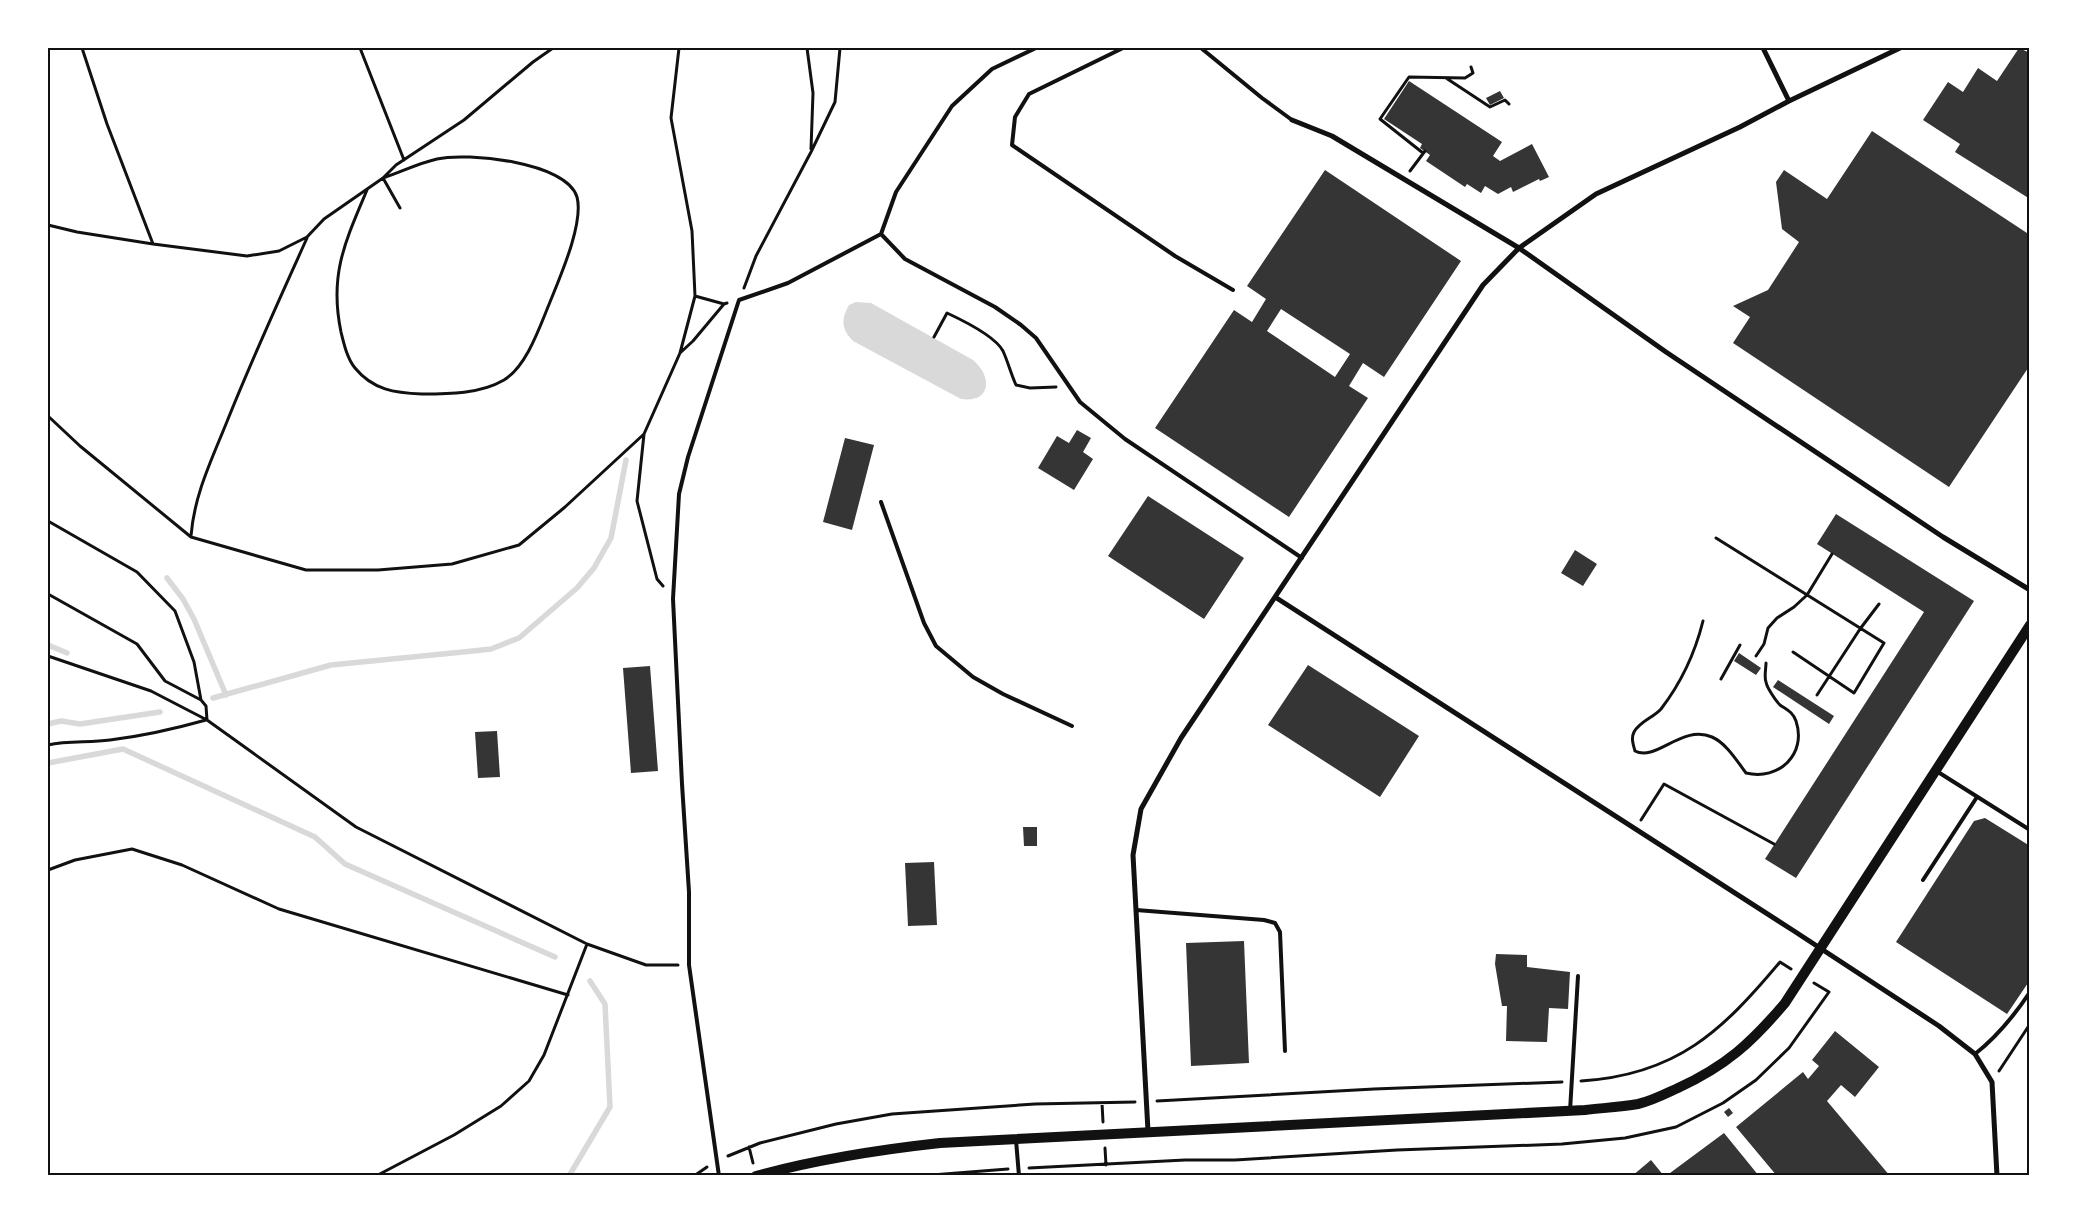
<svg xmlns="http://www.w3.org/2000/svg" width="2077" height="1223" font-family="'Nunito Sans',sans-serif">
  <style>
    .water { fill: #d9d9d9 }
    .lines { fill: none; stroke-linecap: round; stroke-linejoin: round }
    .stream { stroke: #d9d9d9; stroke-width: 5.5 }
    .building { fill: #353535; fill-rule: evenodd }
    .path { stroke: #111; stroke-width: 3 }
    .service { stroke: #111; stroke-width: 4 }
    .minor { stroke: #111; stroke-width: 5 }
    .secondary { stroke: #111; stroke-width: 10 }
    .neatline { fill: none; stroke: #111; stroke-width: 2 }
  </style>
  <rect width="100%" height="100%" fill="#fff"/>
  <path class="water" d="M856,302L871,303L973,360C993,377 991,403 961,399L853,341C841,329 841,319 849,305Z"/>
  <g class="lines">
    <path class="stream" d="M167,578L183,599L194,619L226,695
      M48,645L67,653
      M213,698L331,665L473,651L491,649L519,638L577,588L594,568L611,538L626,460
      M48,724L61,721L80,724L160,712
      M48,763L123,749L315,837L345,864L555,957
      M569,1176L610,1107L605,1004L590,981"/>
  </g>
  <path class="building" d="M2019,48L2030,53V199L1955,152L1960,144L1923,120L1948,82L1963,92L1978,68L1997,81Z
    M1409,81L1502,142L1493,156L1500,161L1532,144L1549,177L1540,181L1539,179L1513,192L1511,187L1498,194L1485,186L1481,193L1467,184L1465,187L1426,161L1430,155L1420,148L1422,144L1384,119Z
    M1500,91L1504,98L1490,105L1486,98Z
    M1872,131L2030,235V365L1949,487L1733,343L1750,317L1733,306L1768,290L1799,242L1782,229L1776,182L1784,170L1827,199Z
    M1325,170L1461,261L1384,377L1363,363L1349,386L1368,398L1289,517L1155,428L1234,310L1252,322L1266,299L1247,286ZM1281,309L1350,354L1335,377L1267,331Z
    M1077,430L1091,438L1083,452L1093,459L1074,490L1038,468L1057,436L1069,443Z
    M845,438L874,445L852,530L823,522Z
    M1148,496L1244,558L1204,619L1108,556Z
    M1836,514L1974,601L1796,878L1765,859L1924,612L1817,544Z
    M1575,550L1597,564L1583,586L1561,573Z
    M1739,653L1761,668L1756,675L1734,661Z
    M1308,665L1419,736L1380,797L1268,725Z
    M650,666L658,771L631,773L623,668Z
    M1778,680L1834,716L1829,724L1773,687Z
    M497,731L500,777L478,778L475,732Z
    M1985,818L2030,846V980L2007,1014L1896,942L1974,821Z
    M1023,827H1037V846H1024Z
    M934,862L937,925L908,926L905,863Z
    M1244,941L1249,1063L1191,1066L1186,943Z
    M1496,954L1527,955V967L1570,972L1568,1009L1549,1008L1547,1042L1506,1041L1507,1006H1502L1495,964Z
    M1835,1031L1879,1067L1855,1097L1841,1085L1827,1101L1890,1176H1777L1736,1127L1803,1072L1808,1079L1819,1066L1812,1060Z
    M1729,1108L1733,1113L1728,1117L1724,1112Z
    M1724,1133L1759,1176H1666Z
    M1651,1160L1664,1176H1632Z"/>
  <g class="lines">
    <path class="path" d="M82,48L107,124L153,244
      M360,48L404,160
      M807,48L813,93L811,149
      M1446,78L1490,107L1505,100L1509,104
      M1423,153L1380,119L1409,77L1465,78L1473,73L1471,67
      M1410,171L1425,151
      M367,190C345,242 329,275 341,332C344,344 347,358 355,368C373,390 395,393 422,394C449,394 480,394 504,380C527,366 540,326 550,302C560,277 584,223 577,197C567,162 467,152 437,159C419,163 401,172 383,178L400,208
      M48,225L77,232L153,244L247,256L279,251L307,237L324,219L383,178L396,165L464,120L533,62L553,48
      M744,288L756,256L811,152L835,102L840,48
      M695,296L724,304
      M934,337L947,313C962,320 995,336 1003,351C1008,362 1011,374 1016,385L1030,388L1056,387
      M680,353L693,341L724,304L727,303
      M48,416L80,446L191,537L306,570H378L452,564L519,545L565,507L644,434L637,501L657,579L663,586
      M644,434L680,353L695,296L692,231L671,118L679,48
      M48,521L137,572L175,611L194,662L201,700
      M191,536C194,496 211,461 226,424C251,361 279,300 307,238
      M1716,538L1884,643L1854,693L1793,652
      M48,594L137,644L165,681L201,700L206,706L207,720L356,827L587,944L646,965H678
      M1703,621C1695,653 1681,683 1661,709C1653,718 1640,721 1634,732C1631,738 1633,744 1635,751C1656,762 1682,724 1712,737C1726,743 1737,761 1746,773C1779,781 1807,754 1796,721C1793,712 1787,710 1780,705C1776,701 1767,688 1766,682C1764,677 1766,668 1766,663
      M48,656L151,691L207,720
      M1756,656L1764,644L1768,628L1777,618L1794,607L1807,595L1832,554
      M1721,679L1740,645
      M1817,695L1860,629L1879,604
      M48,745C68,740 89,743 110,740C143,736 174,729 206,720
      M1641,820L1664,784L1774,844
      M48,870L75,860L132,849L182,865L279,909L568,995
      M1999,1071L2030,1024
      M1581,1081C1677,1075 1722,1031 1780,962L1791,969
      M1157,1101L1374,1089L1562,1082
      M1102,1103L1103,1122
      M749,1147L753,1163
      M1105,1148L1106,1165
      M728,1156L760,1143L836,1124L892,1114L1035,1104L1135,1102
      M1029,1168L1185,1160H1235L1397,1150L1562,1144L1625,1138L1676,1127L1723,1103L1756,1080L1789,1048L1829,992L1814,983
      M376,1176L454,1135L501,1106L529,1081L544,1055L587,944
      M694,1176L707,1167
      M919,1176L1008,1169"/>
    <path class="service" d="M1036,48L992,69L952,106L896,192L881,234L905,259L995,307L1021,325L1036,338L1080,402L1125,439L1302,558
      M1123,48L1029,94L1015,117L1012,145L1175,256L1233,290
      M1201,48L1262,98L1292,120
      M881,502L924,623L936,646L973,677L1003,694L1072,726
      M1938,772L2030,830
      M1923,880L1977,797
      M1136,910L1264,920L1275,923L1280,932L1285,1051
      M1975,1054C1998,1036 2014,1016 2030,992
      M1570,1111L1578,976
      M1016,1140L1019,1176
      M719,1176L689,965V892L682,784L673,599L679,494L688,457L739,300L788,283L881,234"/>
    <path class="minor" d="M1763,48L1789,101
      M1292,120L1332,136L1519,248L1666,352L1943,537L2030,590
      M1275,597L1794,931L1939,1026L1975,1054L1992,1082L1997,1176
      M1148,1131L1133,855L1141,809L1181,738L1483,285L1519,248L1596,194L1740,127L1789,101L1900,48"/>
    <path class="secondary" d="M756,1176C818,1159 876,1150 940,1143L1585,1110C1602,1108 1621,1107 1638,1104C1652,1101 1665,1094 1678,1088C1726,1066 1751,1043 1785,1003L2030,625"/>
  </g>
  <rect width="2077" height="1223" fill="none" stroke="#ffffff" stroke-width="98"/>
  <rect x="49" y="49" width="1979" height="1125" class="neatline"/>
</svg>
